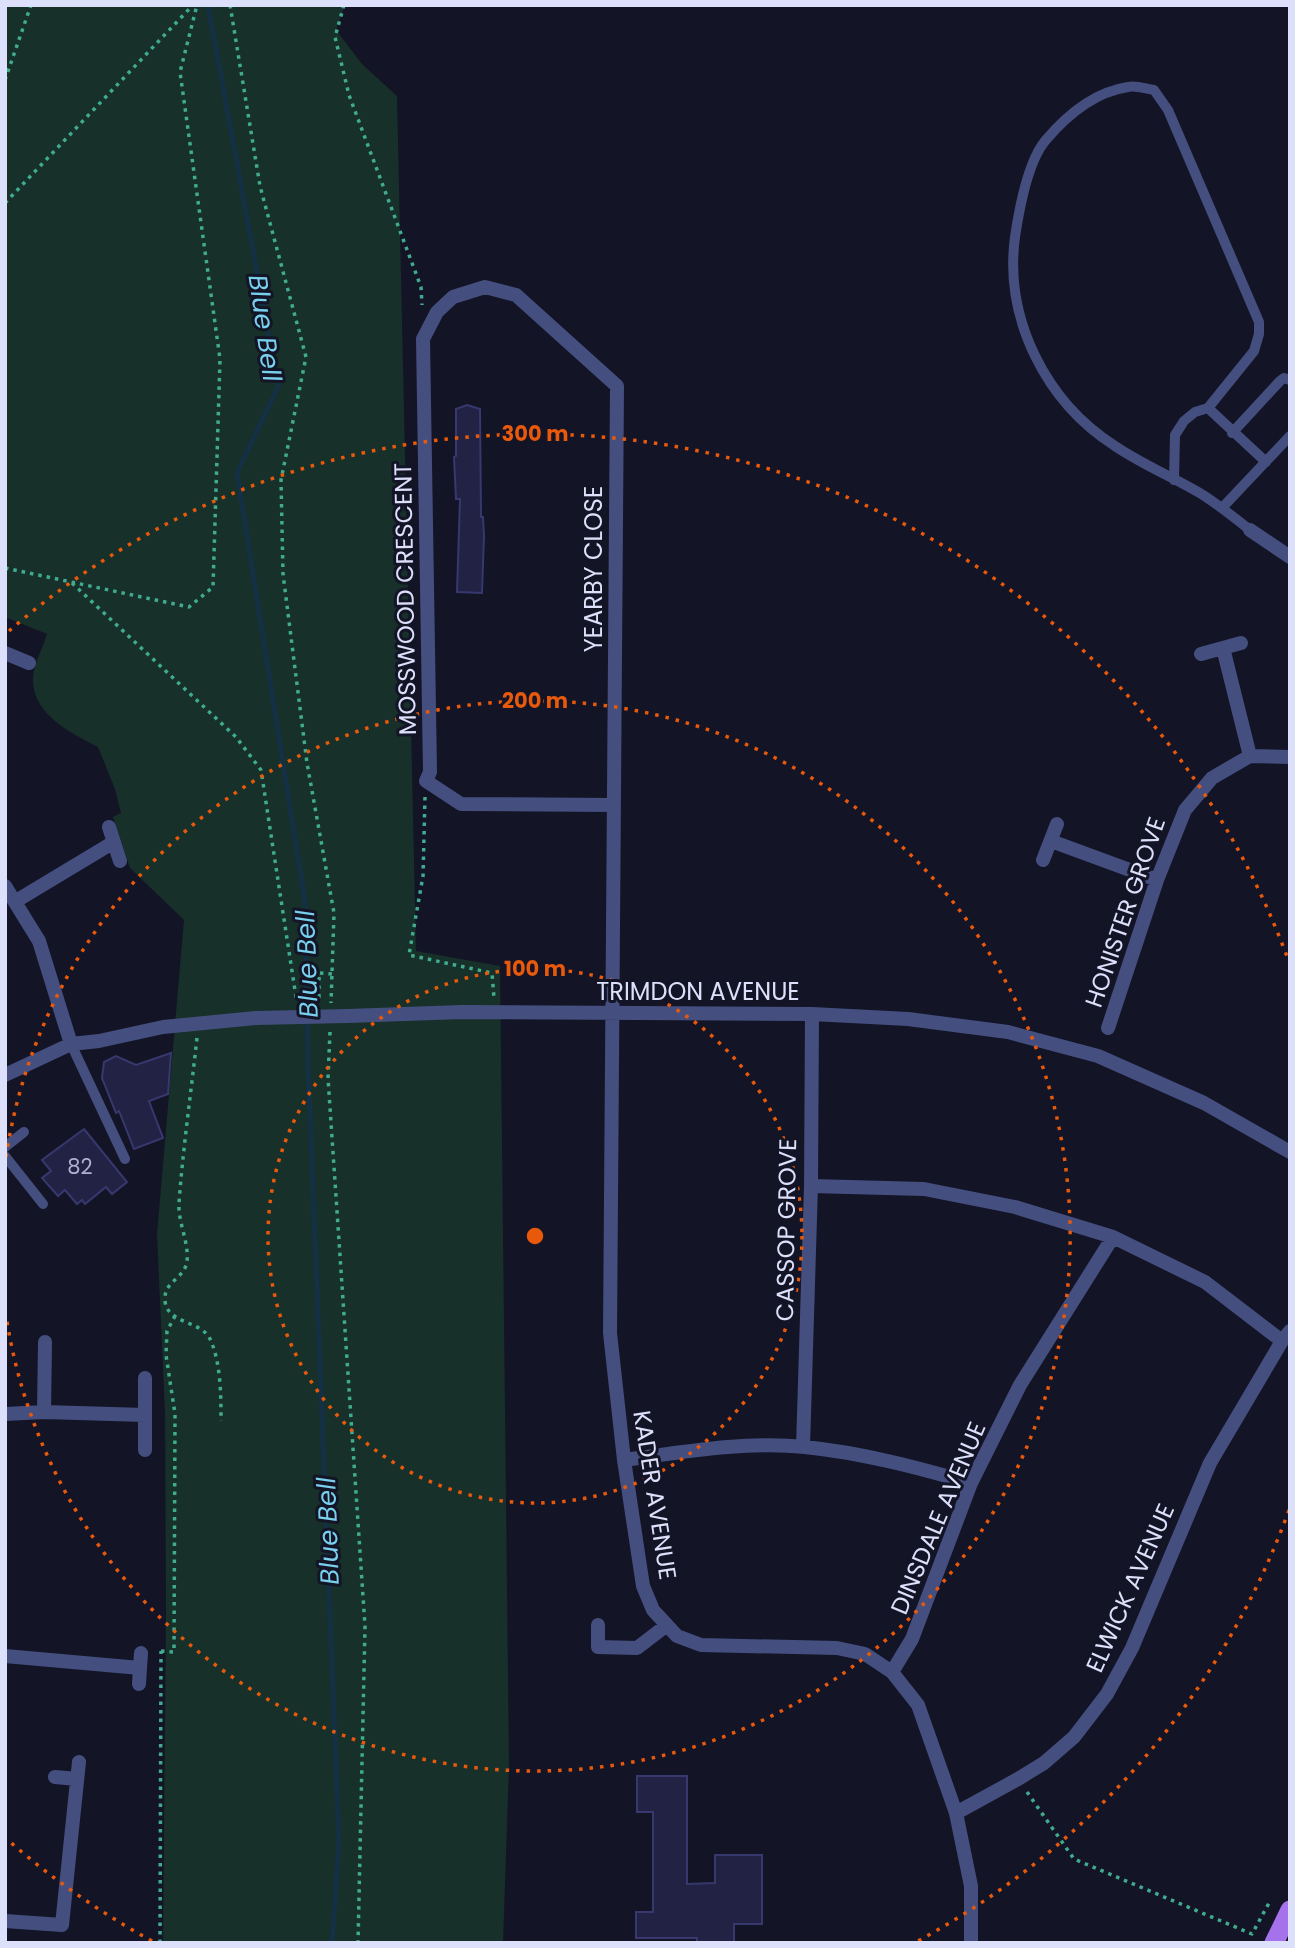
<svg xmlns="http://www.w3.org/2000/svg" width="1295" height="1948" font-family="Poppins,sans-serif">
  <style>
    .green { fill: #173029 }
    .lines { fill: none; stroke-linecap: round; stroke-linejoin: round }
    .stream { stroke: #143044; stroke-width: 5 }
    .building { fill: #222245; stroke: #37386e; stroke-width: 2 }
    .path { stroke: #40ab8e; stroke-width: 3.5; stroke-dasharray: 3.5 5; stroke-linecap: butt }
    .service { stroke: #444f7f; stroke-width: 10 }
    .minor { stroke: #444f7f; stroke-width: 14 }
    .primary { stroke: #a572ec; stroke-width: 19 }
    .minor-bridge { stroke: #444f7f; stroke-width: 14 }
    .ring { fill: none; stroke: #e8590c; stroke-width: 3.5; stroke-dasharray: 3.5 7 }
    .labels { text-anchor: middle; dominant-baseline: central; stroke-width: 6; stroke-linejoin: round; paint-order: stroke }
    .number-label { font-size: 21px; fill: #aeb0cd }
    .street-label { font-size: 24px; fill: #dde0fa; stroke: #131426 }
    .water-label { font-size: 26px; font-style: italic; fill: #79d0ed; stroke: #131426 }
    .centre { fill: #e8590c; stroke: #131426; stroke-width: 3.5 }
    .ring-label { font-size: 21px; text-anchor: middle; font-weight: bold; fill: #e8590c; stroke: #131426; stroke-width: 6; stroke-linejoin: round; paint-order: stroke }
  </style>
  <rect width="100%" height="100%" fill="#131426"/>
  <path class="green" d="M5,5H345L336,30L362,64L397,96L416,951L500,966L509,1765L503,1943H163L166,1613L165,1413L157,1234L184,920L130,868L113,817L121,813L115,789L98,747C71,733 31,714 33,677C34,664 43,647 47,634L5,617Z"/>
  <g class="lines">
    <path class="stream" d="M208,5L278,387L237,473L305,902L308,1064L339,1842L332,1943"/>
  </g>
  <path class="building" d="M467,405L480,409L481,517H483L484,536L482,593L457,592L460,499H456L454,457L456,456V409Z
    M171,1053L168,1094L149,1101L163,1138L134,1149L119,1111L116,1113L102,1078L104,1062L116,1056L136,1065Z
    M84,1129L127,1182L112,1194L106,1187L85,1204L82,1200L77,1204L65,1190L58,1196L42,1178L51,1171L42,1160Z
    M637,1776H687V1884L715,1883V1855H762V1924H734V1943H697V1938H636V1912H653V1812H637Z"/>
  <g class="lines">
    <path class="path" d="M230,5L260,186L306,357L281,480L283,574L307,763L334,913L331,1003
      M344,5L335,37L349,95L421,287L422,305
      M5,80L31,5
      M5,203L193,5
      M5,568L189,607L213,587L220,359L180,72L197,5
      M72,583L236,737L261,770L296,997H319V973L332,974
      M425,797L423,876L409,955L492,973L494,998
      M330,1032L328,1078L365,1626L358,1943
      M197,1038C191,1093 183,1148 179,1203C178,1223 189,1242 187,1261C185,1279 163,1281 165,1301C167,1323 199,1321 209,1337C221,1360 221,1396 221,1421
      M161,1651L174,1652L175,1414L166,1355L167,1331L175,1316
      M1027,1792L1074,1859L1252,1934L1269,1903L1272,1905
      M160,1943L161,1651"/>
    <path class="service" d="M1208,408L1266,462
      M1232,433L1280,381L1284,378L1290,380
      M1174,480L1175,435L1184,421L1195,412L1208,408L1254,351L1259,334V322L1168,110L1154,90C1146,89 1136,85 1128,87C1094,92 1066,116 1045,141C1028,162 1019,210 1015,237C1004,319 1046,402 1115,446C1143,465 1175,478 1203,495C1220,506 1235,518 1250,530
      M1222,508L1290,436
      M71,1044L125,1159
      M5,1147L24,1132
      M5,1156L43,1204"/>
    <path class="minor" d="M1250,530L1290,557
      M1223,648L1250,756
      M5,653L29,663
      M1201,654L1241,643
      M613,805L461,804L426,781L430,772L423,339L437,312L453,297L485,287L516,295L617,386L610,1333L624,1460L643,1586L653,1610L677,1636L701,1645L837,1648L865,1654L892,1672L918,1705L956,1813L971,1886V1943
      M109,827L120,861
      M1051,841L1157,880
      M1043,860L1057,824
      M5,886L39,941L71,1044
      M16,901L114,842
      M347,1016L462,1012L812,1014L908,1019L1008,1032L1098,1056L1204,1103L1290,1152
      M1108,1028L1157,880L1185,810L1212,778L1250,756L1290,757
      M5,1075L71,1044L99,1041L163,1027L256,1018
      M811,1186L924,1189L1015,1207L1113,1237L1205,1282L1282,1341
      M145,1378V1450
      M44,1412L45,1342
      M5,1414L44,1412L145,1415
      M803,1447L811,1186L812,1014
      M624,1460C684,1452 745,1441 805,1447C862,1453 916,1467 971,1483
      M598,1625V1647L637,1648L667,1625
      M5,1656L140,1668L141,1653
      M892,1672L912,1639L971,1483L1020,1385L1113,1237
      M139,1684L140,1668
      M55,1777L77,1779
      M956,1813L1018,1779L1044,1763L1074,1737L1107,1694L1132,1648L1210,1463L1282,1341L1290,1331
      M5,1921L62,1925L79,1762"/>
    <path class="primary" d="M1274,1943L1290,1910"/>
    <path class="minor-bridge" d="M256,1018L347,1016"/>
  </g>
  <g class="ring">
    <circle cx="535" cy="1236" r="267"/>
    <path d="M6 1157A535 535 0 1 1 6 1315"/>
    <path d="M1289 1510A802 802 0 0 1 918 1941M152 1941A802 802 0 0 1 9 1841M9 631A802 802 0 0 1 1289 962"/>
  </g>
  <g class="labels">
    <g class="number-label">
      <text x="80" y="1166">82</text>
    </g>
    <g class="street-label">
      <text transform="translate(593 569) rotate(-90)">YEARBY CLOSE</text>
      <text transform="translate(405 599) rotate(-91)">MOSSWOOD CRESCENT</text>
      <text transform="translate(1125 912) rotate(-71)">HONISTER GROVE</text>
      <text x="698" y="991">TRIMDON AVENUE</text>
      <text transform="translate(786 1230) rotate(-89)">CASSOP GROVE</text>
      <text transform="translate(655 1495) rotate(81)">KADER AVENUE</text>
      <text transform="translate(938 1518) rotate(-67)">DINSDALE AVENUE</text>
      <text transform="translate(1130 1588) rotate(-66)">ELWICK AVENUE</text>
    </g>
    <g class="water-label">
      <text transform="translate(265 328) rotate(82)">Blue Bell</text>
      <text transform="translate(307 964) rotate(-92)">Blue Bell</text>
      <text transform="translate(328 1531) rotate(-92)">Blue Bell</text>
    </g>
  </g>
  <circle cx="535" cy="1236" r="10" class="centre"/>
  <g class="ring-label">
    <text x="535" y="441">300 m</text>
    <text x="535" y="708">200 m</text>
    <text x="535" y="976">100 m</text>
  </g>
  <rect width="1295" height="1948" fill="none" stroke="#dde0fa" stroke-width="14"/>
</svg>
